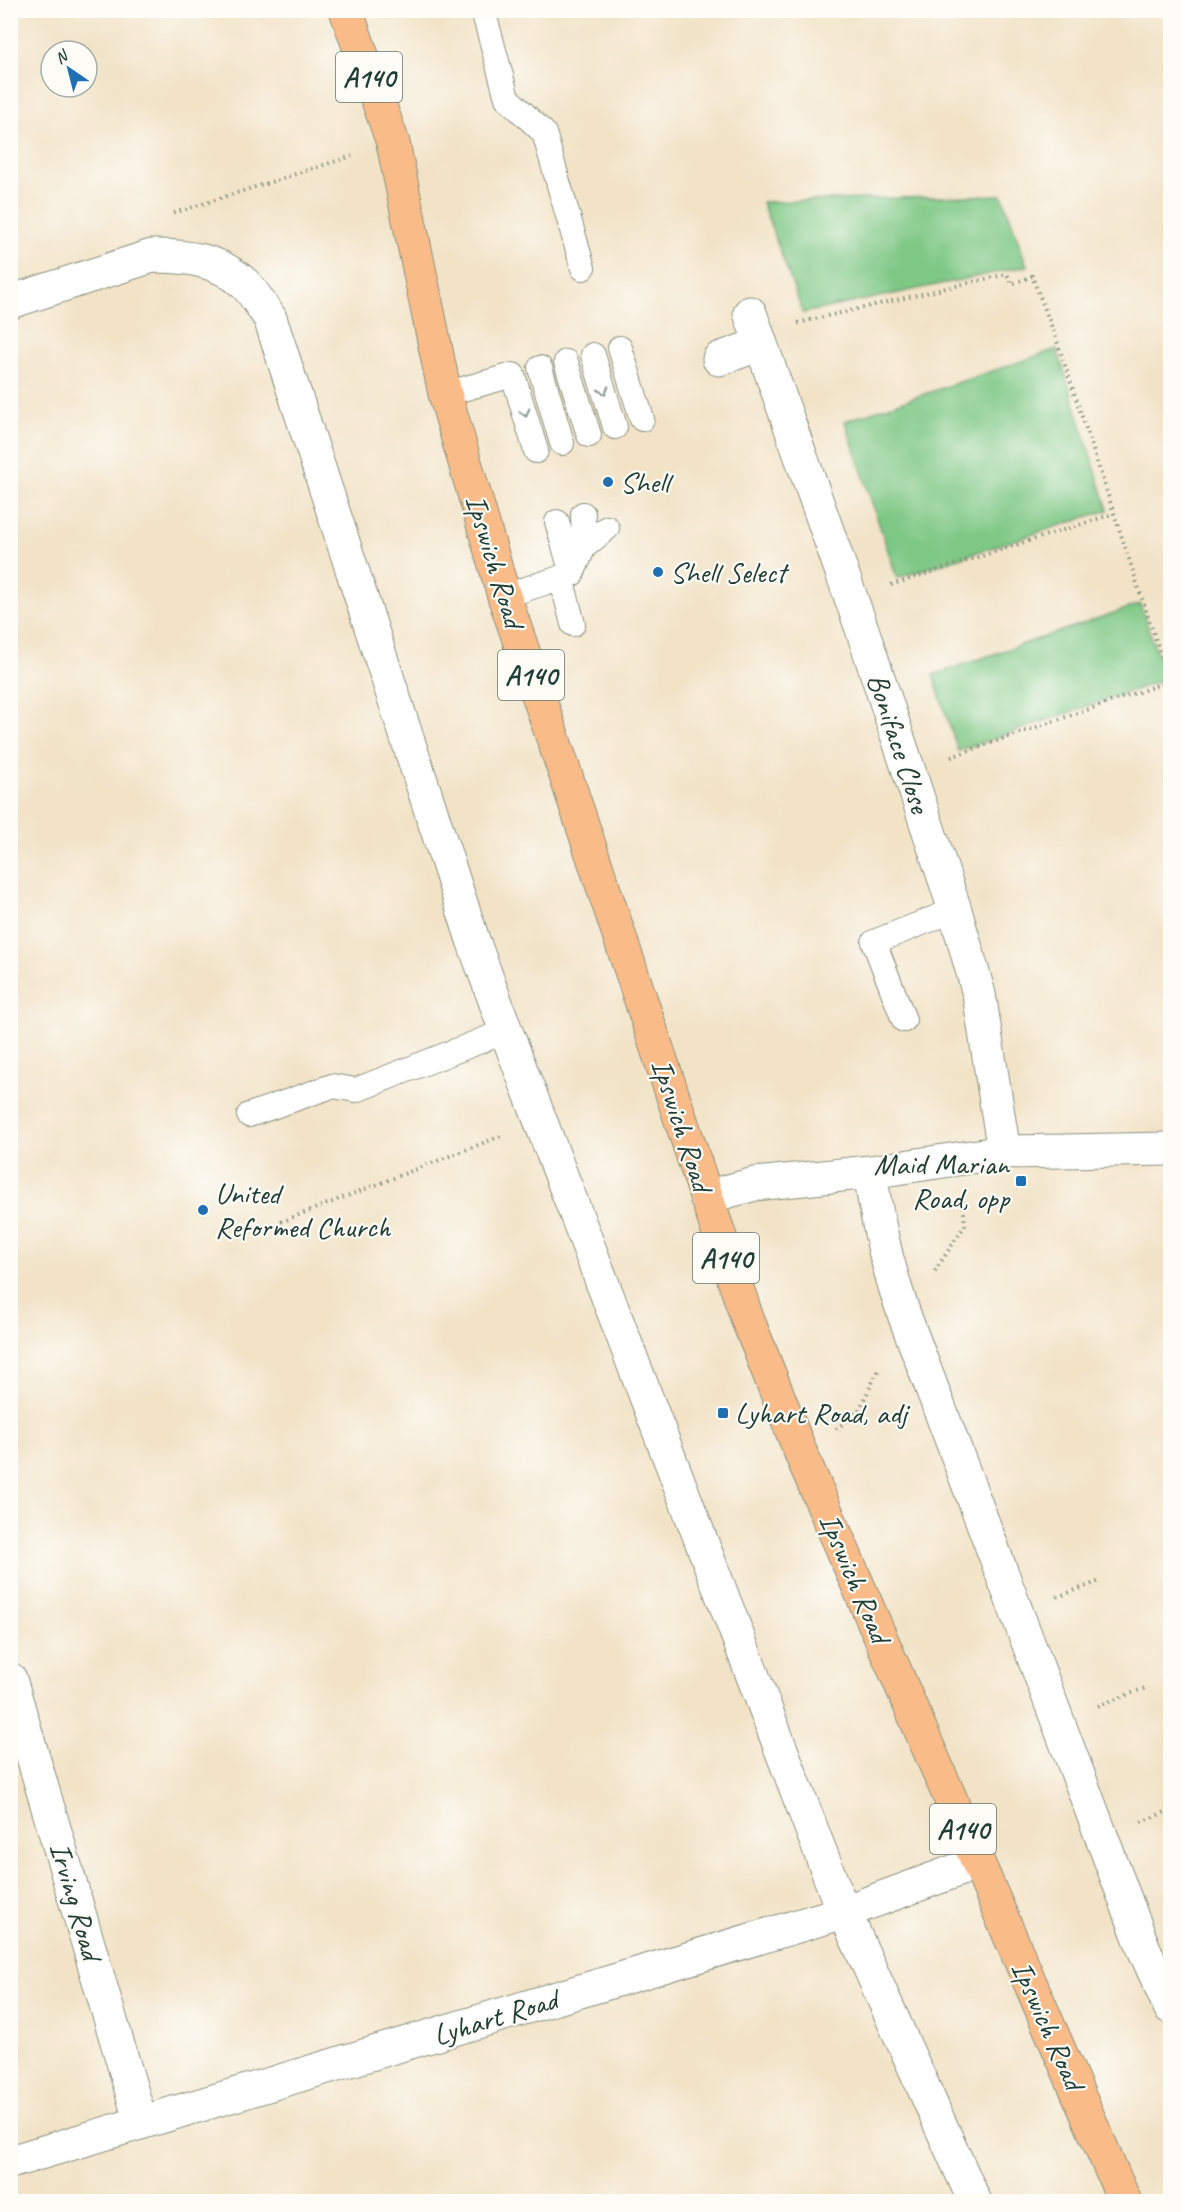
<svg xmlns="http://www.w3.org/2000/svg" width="1181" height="2212" font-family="Caveat,sans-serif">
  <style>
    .green { fill: #7ec885; stroke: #4e825c; stroke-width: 1.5 }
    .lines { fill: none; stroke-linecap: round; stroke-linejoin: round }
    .lane-casing { stroke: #88907e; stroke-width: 26 }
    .street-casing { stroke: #88907e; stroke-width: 35 }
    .highway-casing { stroke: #88907e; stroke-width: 35 }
    .path { stroke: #88907e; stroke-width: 4; stroke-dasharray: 1.5 4.5; stroke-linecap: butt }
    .lane { stroke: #fff; stroke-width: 24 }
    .street { stroke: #fff; stroke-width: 33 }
    .highway { stroke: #f9bc89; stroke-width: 33 }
    .oneway { stroke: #8f9e9a }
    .poi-dot { fill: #1f6fb2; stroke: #fdfcf7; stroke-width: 2 }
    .labels { text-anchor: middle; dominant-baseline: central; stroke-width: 4.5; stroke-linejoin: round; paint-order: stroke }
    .shield { fill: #fdfcf7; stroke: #62766e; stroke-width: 1.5 }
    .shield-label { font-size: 28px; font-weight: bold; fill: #1f3d34 }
    .poi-label { font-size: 30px; fill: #1f3d34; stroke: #fdfcf7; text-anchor: start }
    .street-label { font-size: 30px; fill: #1f3d34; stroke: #fdfcf7 }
  </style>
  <rect width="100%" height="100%" fill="#fdfcf7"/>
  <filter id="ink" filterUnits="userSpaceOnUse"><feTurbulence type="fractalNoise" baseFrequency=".0167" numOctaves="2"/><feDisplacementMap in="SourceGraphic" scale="12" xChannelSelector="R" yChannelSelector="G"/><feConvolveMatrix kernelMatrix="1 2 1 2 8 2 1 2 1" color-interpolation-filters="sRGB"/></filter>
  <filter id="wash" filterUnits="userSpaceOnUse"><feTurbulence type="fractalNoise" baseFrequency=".008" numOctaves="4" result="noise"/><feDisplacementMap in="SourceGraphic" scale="24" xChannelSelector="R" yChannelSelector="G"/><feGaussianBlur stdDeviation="1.35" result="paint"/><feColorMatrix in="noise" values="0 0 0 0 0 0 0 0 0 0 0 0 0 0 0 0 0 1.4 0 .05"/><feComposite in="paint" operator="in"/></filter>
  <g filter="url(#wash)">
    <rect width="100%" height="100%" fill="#f2e3c7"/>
    <path class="green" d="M1002,195L1027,266L803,313L762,202Z
      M1057,349L1108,510L897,578L845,421Z
      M1140,604L1166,679L958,751L933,675Z"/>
  </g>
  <g filter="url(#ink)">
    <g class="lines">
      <defs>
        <path id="lane" d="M483,10L507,98L544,133L583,268
          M620,348L642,419
          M593,355L615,427
          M566,362L589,435
          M540,368L562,443
          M445,394L513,375L536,451
          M584,547L607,528
          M572,574L584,547L583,514
          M561,577L573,624
          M504,596L572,574L557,522
          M904,1020L874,942L955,910
          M249,1115L332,1086L356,1090L506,1031"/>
        <path id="street" d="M10,302L152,256C185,256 219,259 245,284C254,293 262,307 270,318L473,940L506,1031L836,1893L975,2202
          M750,313L862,629L955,910L979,994L1004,1152
          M719,359L761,344
          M870,1172C877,1222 888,1270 905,1317L1144,1949L1170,2007
          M706,1197L755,1184L870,1172L1004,1152L1170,1149
          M10,1679L141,2123
          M10,2162L844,1912L977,1863"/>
        <path id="highway" d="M346,10L393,143L445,394L504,596L564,770L747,1318L802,1456L1125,2202"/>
      </defs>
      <use href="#lane" class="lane-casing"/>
      <use href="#street" class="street-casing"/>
      <use href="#highway" class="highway-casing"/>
      <path class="path" d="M174,213L352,156
        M798,323L1007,274L1012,284L1032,276L1056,338L1170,683
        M891,585L1113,514
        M951,757L1170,681
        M281,1222L501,1136
        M935,1271L965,1225L963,1200
        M836,1429L858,1412L879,1369
        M1057,1597L1100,1581
        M1098,1706L1145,1688
        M1141,1822L1170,1810"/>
      <use href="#lane" class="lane"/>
      <use href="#street" class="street"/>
      <use href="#highway" class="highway"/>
    </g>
    <defs><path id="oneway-chevron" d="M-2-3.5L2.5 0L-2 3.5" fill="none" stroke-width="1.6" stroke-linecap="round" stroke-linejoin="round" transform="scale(1.5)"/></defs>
    <g class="oneway">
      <use href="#oneway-chevron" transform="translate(604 391) rotate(73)"/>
      <use href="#oneway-chevron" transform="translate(525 413) rotate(74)"/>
    </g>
  </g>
  <g class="poi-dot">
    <circle cx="608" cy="482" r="6"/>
    <circle cx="658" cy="572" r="6"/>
    <rect x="1015" y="1175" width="12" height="12" rx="3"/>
    <circle cx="203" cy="1210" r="6"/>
    <rect x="717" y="1407" width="12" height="12" rx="3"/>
  </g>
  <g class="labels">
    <g class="shield">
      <rect x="336" y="52" width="66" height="50" rx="4.5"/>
      <rect x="498" y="650" width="66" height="50" rx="4.5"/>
      <rect x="693" y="1233" width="66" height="50" rx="4.5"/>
      <rect x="930" y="1804" width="66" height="50" rx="4.5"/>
    </g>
    <g class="shield-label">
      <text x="369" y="77">A140</text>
      <text x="531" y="675">A140</text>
      <text x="726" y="1258">A140</text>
      <text x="963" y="1829">A140</text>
    </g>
    <g class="poi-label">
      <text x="620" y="482">Shell</text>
      <text x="670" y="572">Shell Select</text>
      <text x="1009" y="1164" text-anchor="end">Maid Marian<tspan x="1009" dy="34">Road, opp</tspan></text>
      <text x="215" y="1193">United<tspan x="215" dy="34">Reformed Church</tspan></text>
      <text x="735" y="1413">Lyhart Road, adj</text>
    </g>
    <g class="street-label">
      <text transform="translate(495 561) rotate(73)">Ipswich Road</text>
      <text transform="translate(899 743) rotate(72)">Boniface Close</text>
      <text transform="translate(682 1125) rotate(72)">Ipswich Road</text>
      <text transform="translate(855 1578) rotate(67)">Ipswich Road</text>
      <text transform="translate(76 1901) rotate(74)">Irving Road</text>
      <text transform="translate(495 2017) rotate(-17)">Lyhart Road</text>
      <text transform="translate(1048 2025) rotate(66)">Ipswich Road</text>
    </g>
  </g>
  <rect width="1181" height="2212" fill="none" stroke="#fdfcf7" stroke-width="36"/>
  <g transform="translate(69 69) rotate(325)"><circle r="28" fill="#fdfcf7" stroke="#a4b0a9" stroke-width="1.5"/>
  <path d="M0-4.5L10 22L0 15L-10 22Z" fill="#1f6fb2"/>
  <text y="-9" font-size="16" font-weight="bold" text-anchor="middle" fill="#1f3d34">N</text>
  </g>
</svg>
